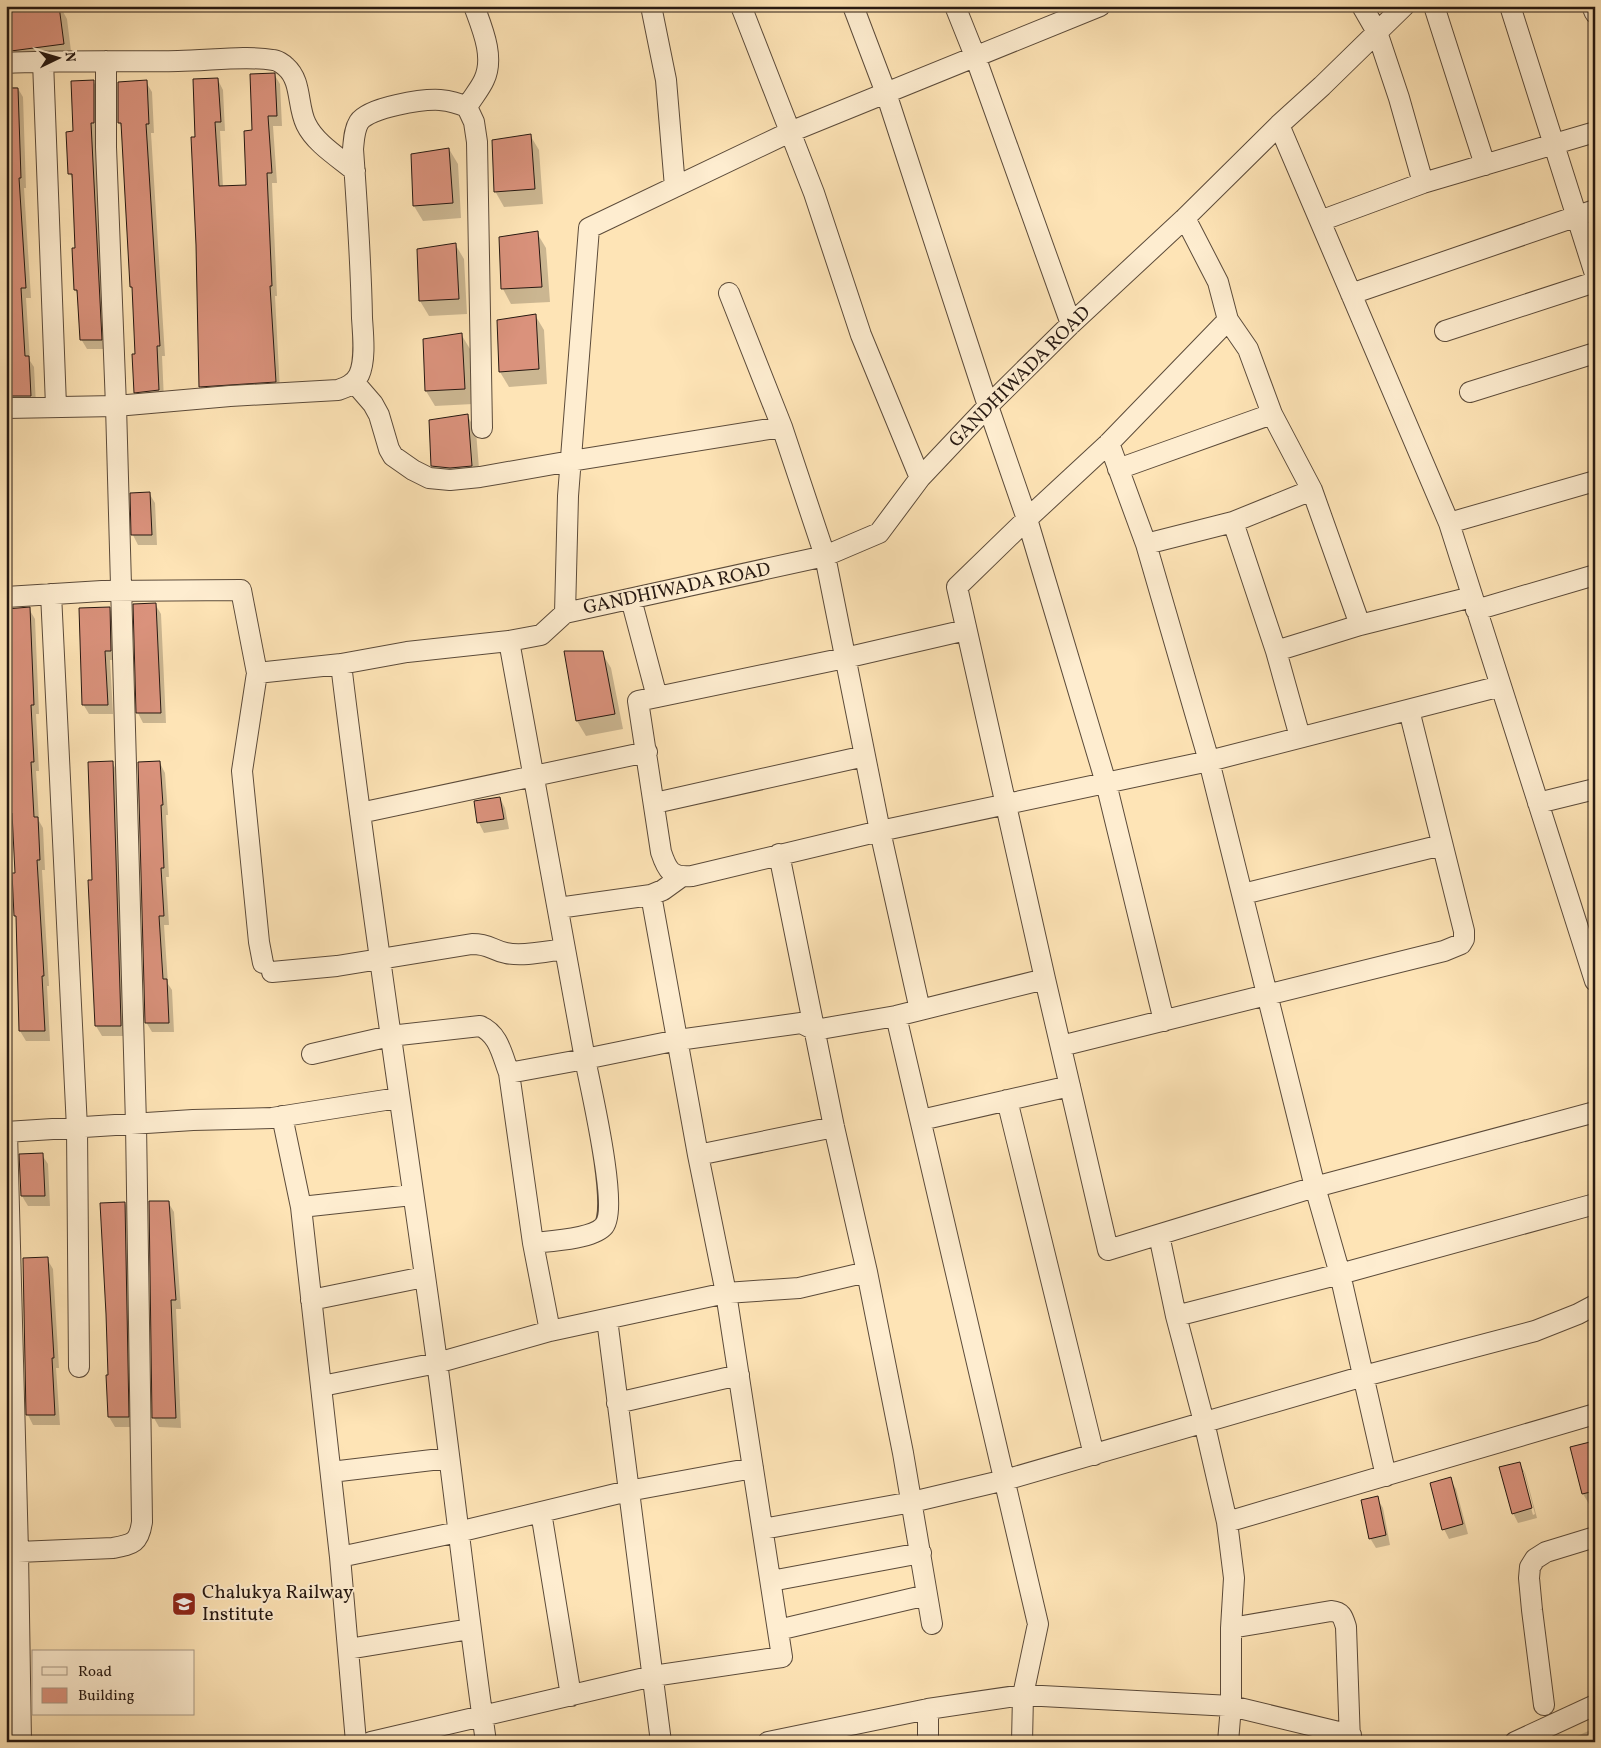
<svg xmlns="http://www.w3.org/2000/svg" width="1601" height="1748" font-family="Vollkorn,serif">
  <style>
    .shadow { fill: #0003; fill-rule: evenodd }
    .building { fill: #da927c; stroke: #261811 }
    .lines { fill: none; stroke-linecap: round; stroke-linejoin: round }
    .minor-casing { stroke: #5c4b3a; stroke-width: 22 }
    .minor { stroke: #feedd0; stroke-width: 20 }
    .labels { text-anchor: middle; dominant-baseline: central; stroke-width: 4; stroke-linejoin: round; paint-order: stroke }
    .street-label { font-size: 19px; fill: #261811; stroke: #feedd0 }
    .poi-label { font-size: 19px; fill: #261811; stroke: #feedd0; text-anchor: start }
  </style>
  <rect width="100%" height="100%" fill="#fee4b6"/>
  <filter id="stains"><feTurbulence type="fractalNoise" baseFrequency=".004" numOctaves="4"/><feColorMatrix values="0 0 0 0 .2 0 0 0 0 .09 0 0 0 0 .02 0 0 0 .5 -.17"/></filter>
  <radialGradient id="worn" r=".72"><stop offset=".6" stop-color="#630" stop-opacity="0"/><stop offset="1" stop-color="#630" stop-opacity=".3"/></radialGradient>
  <path class="shadow" d="M34,6H60L67,19L72,59L21,66L13,50Z
    M274,74L280,84L282,126H273L277,183H272L277,296H275L280,391L206,396L200,386L197,138L218,80L223,90L225,131H220L223,187L248,186L253,132Z
    M93,81L99,91L107,349H87L81,339L79,296L75,290L76,249L73,180L70,174L74,133Z
    M146,82L152,92L154,133H151L165,356H162L164,400L141,402L135,392L136,355L133,290L131,287L122,128L119,123V83Z
    M6,87H17L23,97L26,188H24L31,298H26L30,361L34,367L36,405L6,403Z
    M530,135L539,150L543,204L504,207L495,191Z
    M449,149L458,164L461,218L423,221L414,206Z
    M537,233L546,248L550,302L511,304L503,289L500,238Z
    M455,244L464,259L467,314L429,316L420,301Z
    M535,315L544,330L547,384L509,387L500,372Z
    M461,334L470,349L473,404L435,406L426,391Z
    M467,415L476,431L480,481H441L432,465Z
    M149,493L155,503L157,545H138L133,535Z
    M155,604L161,614L166,723H143L138,713Z
    M109,608L115,618L116,660H110L113,714H89L83,704Z
    M29,609L35,619L39,714H36L39,771H36L39,821L43,828L45,870H42L49,986H47L50,1041H26L20,1031L17,919L15,915L16,874L14,820L9,812L11,720Z
    M602,653L611,668L623,729L586,736L577,721Z
    M112,762L119,775L126,1036H102L96,1026L93,881Z
    M160,763L165,773L168,815H166L169,877H166L169,925H164L168,984L172,990L174,1032H152L146,1022Z
    M500,798L505,808L509,829L484,833L479,823Z
    M21,1155H42L48,1164L50,1206H28L22,1196Z
    M168,1202L174,1212L181,1309H176L181,1428L159,1427L154,1418Z
    M125,1203L130,1213L134,1427H115L109,1417V1376Z
    M47,1259L53,1269L59,1368H56L60,1425H33L28,1415Z
    M1590,1443L1595,1452V1502L1589,1504L1583,1494Z
    M1519,1463L1525,1473L1537,1518L1518,1523L1513,1513ZM1521,1472H1524L1535,1514L1533,1515Z
    M1450,1479L1456,1489L1468,1534L1449,1539L1444,1529Z
    M1377,1498L1383,1508L1390,1545L1376,1548L1370,1538Z
    M1593,1729L1595,1732V1742H1569L1568,1740Z"/>
  <path class="building" d="M20,6H59L64,44L11,51L6,8Z
    M275,73L277,116H268L272,173H267L272,286H270L276,382L199,387L196,245L191,137H195L193,79L218,78L221,122H215L219,186L246,185L244,131L252,130L250,74Z
    M94,80V123H91L102,340H80L77,290H74L72,248H75L72,174H68L66,132L73,131L71,81Z
    M147,80L149,124H146L160,346H157L159,390L134,393L132,354H135L132,287H130L121,123H118V82Z
    M6,88H18L21,178H19L26,288H21L25,356H29L31,396H6Z
    M531,134L535,189L494,192L492,140Z
    M449,148L453,203L413,206L411,154Z
    M538,231L542,287L501,289L499,237Z
    M456,243L459,299L419,301L417,249Z
    M536,314L539,369L499,372L497,320Z
    M462,333L465,389L425,391L423,339Z
    M468,414L472,466L450,468L431,466L429,420Z
    M150,492L152,535H131L130,493Z
    M156,603L161,713H136L133,604Z
    M30,607L34,705H31L34,762H31L34,817H38L40,860H37L44,976H42L45,1031H19L16,916H14L12,873H15L12,813H8L6,771L9,770L6,719H9L6,609Z
    M110,607L111,651H105L108,705H82L79,608Z
    M564,651H603L615,714L576,721Z
    M113,761L121,1023V1026H95L88,880H92L88,762Z
    M160,761L163,805H161L164,868H161L164,916H159L163,979H167L169,1023H145L138,762Z
    M500,797L504,819L477,823L474,801Z
    M43,1153L45,1196H21L19,1154Z
    M149,1201H169L176,1300H171L176,1418H152Z
    M125,1202L129,1417H108L106,1375H108L106,1314L100,1203Z
    M48,1257L54,1358H52L55,1415H26L23,1258Z
    M1590,1442L1595,1458V1491L1582,1494L1570,1447Z
    M1520,1462L1532,1508L1512,1514L1499,1467Z
    M1451,1477L1463,1524L1442,1530L1430,1483Z
    M1378,1496L1386,1535L1369,1539L1361,1500Z"/>
  <g class="lines">
    <defs>
      <path id="minor" d="M651,6L666,80L675,187
        M741,6L814,193L861,335L920,478
        M853,6L886,93L988,406L1027,519L1106,783L1164,1021
        M955,6L975,56L1071,324
        M1362,6L1377,32L1399,98L1423,183
        M1434,6L1485,165
        M1510,6L1595,274
        M1592,6L1595,13
        M43,61L56,406
        M6,63C63,60 121,62 178,61C207,61 246,55 273,60C277,60 283,64 286,67C302,81 297,106 306,124C315,143 338,157 355,171
        M467,107C472,98 480,89 484,80C495,57 482,28 474,6
        M1279,125L1449,523L1595,981
        M1185,218L1218,282L1228,320L1248,349L1272,414L1312,490L1360,625
        M1320,221L1423,183L1595,132
        M729,293L782,427L825,556L880,831L920,1010
        M1351,294L1595,210
        M1228,320L1109,443L1027,519L957,587L1045,979L1108,1250L1315,1187L1595,1112
        M1445,331L1595,282
        M354,382L373,404L379,415L389,449L393,456L413,470L429,478L450,480L480,477L571,461L782,427
        M1470,392L1595,353
        M6,408L116,406L230,396L338,390C347,387 354,384 359,375C366,360 363,334 362,318C361,261 357,205 353,149C354,140 354,130 359,122C369,107 423,99 440,100C450,101 458,103 467,107L474,122L477,142L482,428
        M1109,443L1146,544L1209,761L1315,1187L1340,1274L1386,1476
        M1118,469L1272,414
        M1233,522L1276,651L1300,737
        M1449,523L1595,481
        M1146,544L1233,522L1312,490
        M51,594L77,1128L79,1367
        M6,597L102,591L241,590L257,673L341,664L407,652L509,641L541,635L565,613L568,496L589,228L790,132L1100,6
        M631,599L657,697
        M1476,610L1595,575
        M565,613L825,556L879,533L920,478L988,406L1071,324L1185,218L1279,125L1322,86L1404,6
        M966,630L845,658L638,701L661,852C667,870 671,878 692,876L880,831L1209,761L1501,686
        M509,641L585,1059L509,1073L533,1243L550,1331
        M1276,651L1360,625L1472,597
        M341,664C369,897 405,1129 437,1362C454,1489 468,1615 486,1742
        M257,673L242,771L259,942L263,963
        M655,803L865,756
        M1538,803L1595,789
        M360,813L647,752
        M779,854L834,1127L867,1272L903,1453L932,1624
        M1243,894L1442,845
        M558,908L651,895L663,890L681,877
        M272,972L337,966L472,944C490,944 491,950 506,953C523,957 548,951 565,949
        M896,1016L1038,1624L1023,1695L1022,1742
        M1061,1046L1444,951L1461,944L1464,939V931L1409,710
        M312,1054L390,1036L480,1026C499,1034 502,1055 509,1073
        M1007,1100L1094,1455
        M282,1116L301,1207L340,1557L356,1742
        M921,1120L1070,1086
        M6,1132L193,1120L272,1118L398,1098
        M7,1132L18,1552L21,1742
        M698,1155L834,1127
        M301,1207L412,1195
        M1159,1235L1176,1316L1204,1422L1227,1522L1234,1578L1231,1628V1706L1228,1742
        M533,1243C551,1241 591,1239 603,1227C620,1211 590,1085 585,1059L678,1040L801,1023L815,1030L896,1016L1045,979
        M311,1300L424,1277
        M1176,1316L1340,1274L1595,1204
        M607,1319L661,1742
        M322,1386L437,1363L550,1331L726,1293L799,1288L867,1272
        M617,1403L739,1375
        M331,1472L449,1458
        M541,1512L571,1696
        M1227,1522L1595,1414
        M763,1529L912,1502L1005,1480L1364,1376L1535,1331L1578,1314L1595,1305
        M18,1552L113,1548C133,1544 139,1543 142,1522L136,1124L116,406L106,147V61
        M340,1557L458,1532L628,1491L753,1468
        M771,1581L921,1553
        M1231,1628L1331,1611C1342,1612 1343,1617 1346,1627L1350,1742
        M778,1630L927,1595
        M348,1649L470,1629
        M1544,1705L1532,1610L1529,1578L1530,1567L1535,1559L1546,1552L1595,1537
        M928,1709L1023,1695L1231,1706L1351,1735
        M371,1742L653,1676L782,1657L726,1293L698,1155L651,895
        M768,1742L928,1709V1742
        M1515,1742L1595,1705"/>
    </defs>
    <use href="#minor" class="minor-casing"/>
    <use href="#minor" class="minor"/>
  </g>
  <defs>
    <symbol id="university-square" viewBox="-11 -11 22 22"><rect x="-9" y="-9" width="18" height="18" rx="4" fill="#8f2418" stroke="#feedd0"/><path d="M0-5L7-2L0 1L-7-2ZM-4 1L0 2.5L4 1V4Q0 6-4 4Z" fill="#fff"/></symbol>
  </defs>
  <g fill-rule="evenodd">
    <use href="#university-square" x="170" y="1590" width="28" height="28"/>
  </g>
  <g class="labels">
    <g class="street-label">
      <text transform="translate(1020 377) rotate(-45)">GANDHIWADA ROAD</text>
      <text transform="translate(677 589) rotate(-12)">GANDHIWADA ROAD</text>
    </g>
    <g class="poi-label">
      <text x="202" y="1593">Chalukya Railway<tspan x="202" dy="22">Institute</tspan></text>
    </g>
  </g>
  <rect width="1601" height="1748" fill="none" stroke="#fee4b6" stroke-width="25"/>
  <rect x="8" y="8" width="1586" height="1733" fill="none" stroke="#261811" stroke-width="2.5"/>
  <rect x="12" y="12" width="1576" height="1723" fill="none" stroke="#261811"/>
  <rect x="32" y="1650" width="162" height="65" fill="#feedd0" stroke="#a89884"/>
  <rect x="42" y="1667" width="25" height="8" fill="#feedd0" stroke="#a89884"/>
  <text x="78" y="1676" font-size="15" fill="#261811">Road</text>
  <rect x="42" y="1688" width="25" height="15" fill="#da927c" stroke="#a89884"/>
  <text x="78" y="1700" font-size="15" fill="#261811">Building</text>
  <g transform="translate(58 58) rotate(85)" stroke="#feedd0" stroke-width="4" paint-order="stroke">
  <path d="M0-4L9 19L0 12L-9 19Z" fill="#261811"/>
  <text y="-8" font-size="14" font-weight="bold" text-anchor="middle" fill="#261811">N</text>
  </g>
  <rect width="100%" height="100%" filter="url(#stains)"/>
  <rect width="100%" height="100%" fill="url(#worn)"/>
</svg>
